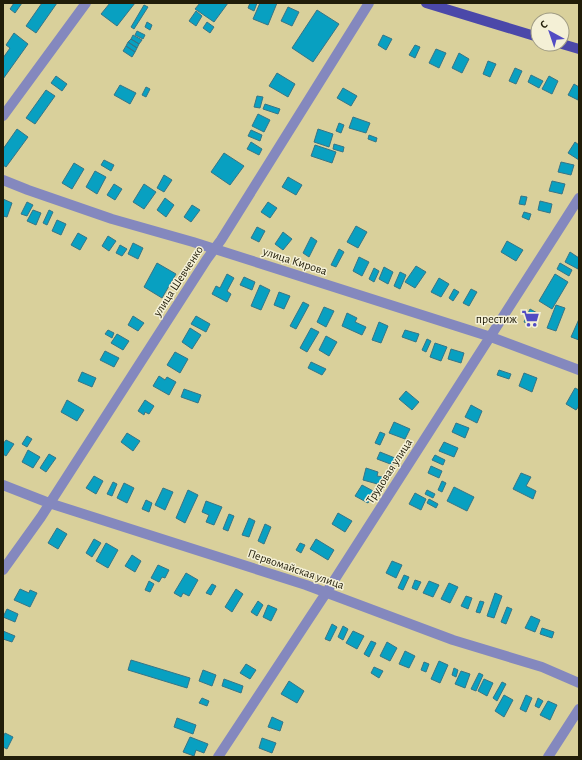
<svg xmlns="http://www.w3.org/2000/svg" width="582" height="760" font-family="'Alegreya Sans',sans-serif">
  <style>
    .building { fill: #08a0c1; stroke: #367587 }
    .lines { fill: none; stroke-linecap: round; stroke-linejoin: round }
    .minor { stroke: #8488be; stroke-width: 10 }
    .major { stroke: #4b48a9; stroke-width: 10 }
    .labels { text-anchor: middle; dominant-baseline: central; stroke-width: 3; stroke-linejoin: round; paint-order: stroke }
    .street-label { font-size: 12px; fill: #211d09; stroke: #f4f0d6 }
    .poi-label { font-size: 12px; fill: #211d09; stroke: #f4f0d6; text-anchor: end }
  </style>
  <rect width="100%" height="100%" fill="#d9d09b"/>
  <path class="building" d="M14,3H22L15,13L10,9Z
    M42,3H57L36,33L26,26Z
    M110,3H135L117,26L101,14Z
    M200,3H228L214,22L195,9Z
    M250,3H257L254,11L248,8Z
    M260,3H277L268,25L253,19Z
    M144,5L148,7L134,29L131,27Z
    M288,7L299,12L292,26L281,21Z
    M317,10L339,24L313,62L292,48Z
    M196,11L202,16L196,26L189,21Z
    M147,22L152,25L150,30L145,27Z
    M207,22L214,27L210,33L203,28Z
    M137,31L145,35L143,39L135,35Z
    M14,33L28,44L3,79V58L10,48L6,45Z
    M133,35L142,40L139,44L131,39Z
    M383,35L392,39L386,50L378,45Z
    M131,39L139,44L137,48L128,42Z
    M128,42L137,48L135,52L126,46Z
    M415,45L420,47L415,58L409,55Z
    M126,46L135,52L132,57L123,51Z
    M436,49L446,53L439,68L429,63Z
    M459,53L469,59L462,73L452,68Z
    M488,61L496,64L490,77L483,74Z
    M515,68L522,71L516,84L509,81Z
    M277,73L295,84L288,97L269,86Z
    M531,75L543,81L539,88L528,82Z
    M56,76L67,84L62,91L51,83Z
    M549,76L558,81L552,94L542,89Z
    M574,84L579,87L578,100L568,95Z
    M120,85L136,93L130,104L114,95Z
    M146,87L150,89L146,97L142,95Z
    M343,88L357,96L351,106L337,98Z
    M46,90L55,96L35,124L26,118Z
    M257,96L263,97L260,108L254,107Z
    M265,104L280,109L278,114L263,109Z
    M258,114L270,120L264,132L252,126Z
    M353,117L370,123L366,133L349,128Z
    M339,123L344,125L341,133L336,131Z
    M17,129L28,137L6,167L3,165V149Z
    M318,129L333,134L329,147L314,142Z
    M251,130L262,135L260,141L248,136Z
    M369,135L377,138L376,142L368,139Z
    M251,142L262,149L259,155L247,149Z
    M575,142L579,145V160L568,153Z
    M334,144L344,147L343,152L333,149Z
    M315,145L336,152L332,163L311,156Z
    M224,153L244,166L230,185L211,172Z
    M104,160L114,165L111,171L101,165Z
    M561,162L574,165L571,175L558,172Z
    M74,163L84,169L72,189L62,183Z
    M95,171L106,177L97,194L86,187Z
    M164,175L172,180L164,192L157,188Z
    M288,177L302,185L296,195L282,187Z
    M552,181L565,184L562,194L549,191Z
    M114,184L122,189L115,200L107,195Z
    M144,184L156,192L144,209L133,202Z
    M521,196L527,197L525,205L519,204Z
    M165,198L174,205L166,217L157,210Z
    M3,199L12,203L7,217L3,216Z
    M540,201L552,204L550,213L538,210Z
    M27,202L33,205L27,216L21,214Z
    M268,202L277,208L270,218L261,212Z
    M192,205L200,210L191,222L184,217Z
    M33,210L41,213L36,225L27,221Z
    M49,210L53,212L47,225L43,223Z
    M524,212L531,214L529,220L522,217Z
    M57,220L66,224L61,235L52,231Z
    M356,226L367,232L358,248L347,242Z
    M257,227L265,231L259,242L251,238Z
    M283,232L292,239L283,250L275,244Z
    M78,233L87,238L80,250L71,245Z
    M108,236L116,241L109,251L102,246Z
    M311,237L317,241L309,257L303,253Z
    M507,241L523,250L516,261L501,252Z
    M133,243L143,248L138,259L128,254Z
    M120,245L127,249L122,256L116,253Z
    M339,249L344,252L336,267L331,265Z
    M570,252L579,258L578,269L565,262Z
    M359,257L369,262L362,276L353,271Z
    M157,263L176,274L162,298L144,287Z
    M560,263L572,270L569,276L557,269Z
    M416,266L426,272L415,288L405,282Z
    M384,267L393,272L388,284L379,279Z
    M374,268L379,271L374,282L369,279Z
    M400,272L406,275L400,289L394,286Z
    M227,274L234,278L227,291L231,294L227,302L212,294L216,286L220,288Z
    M555,274L568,282L552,309L539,301Z
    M244,277L255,282L252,290L240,285Z
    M439,278L449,284L441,297L431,292Z
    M260,285L270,290L261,310L251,306Z
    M454,289L459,292L453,301L449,298Z
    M471,289L477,292L469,306L463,303Z
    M279,292L290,296L284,309L274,305Z
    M303,302L309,305L296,329L290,326Z
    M556,305L565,308L556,331L547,328Z
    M324,307L334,311L326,327L317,322Z
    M530,309L539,314L533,326L524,322Z
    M347,313L357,318L355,322L366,327L362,335L342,326Z
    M133,316L144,323L138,331L128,325Z
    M196,316L210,324L206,332L191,324Z
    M579,319V340L571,337Z
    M379,322L388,326L381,343L372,340Z
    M190,328L201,335L192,349L182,342Z
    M311,328L319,332L307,352L300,348Z
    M108,330L114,333L112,338L105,334Z
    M405,330L419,334L416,342L402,337Z
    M117,334L129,341L123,350L111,343Z
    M326,336L337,342L329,356L319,350Z
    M427,339L431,341L426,352L422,350Z
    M435,343L447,347L441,361L430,357Z
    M451,349L464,353L461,363L448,359Z
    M105,351L119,358L114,367L100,360Z
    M175,352L188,359L180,373L167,365Z
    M311,362L326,369L322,375L308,368Z
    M499,370L511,374L509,379L497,375Z
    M82,372L96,378L92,387L78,381Z
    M524,373L537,378L532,392L519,386Z
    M159,376L165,380L167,377L176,382L169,395L153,386Z
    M575,388L579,390V406L576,410L566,404Z
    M184,389L201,395L198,403L181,397Z
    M406,391L419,402L412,410L399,399Z
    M67,400L84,410L77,421L61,412Z
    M145,400L154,406L149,414L145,412L144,415L138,411Z
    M471,405L482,411L477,423L465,417Z
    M394,422L410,429L405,439L389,433Z
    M456,423L469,428L465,438L452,432Z
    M380,432L385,434L380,445L375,443Z
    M127,433L140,441L133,451L121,442Z
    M27,436L32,439L27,447L22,444Z
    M6,440L14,444L6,456L3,454V444Z
    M444,442L458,448L454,457L439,451Z
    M28,450L40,457L33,468L22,462Z
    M380,452L395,458L393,465L377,459Z
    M49,454L56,458L46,472L40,468Z
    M435,455L445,460L443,465L432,460Z
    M431,466L442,471L439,478L428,473Z
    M366,468L378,472L377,476L383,477L381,485L363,480Z
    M521,473L531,477L526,486L536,491L533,499L513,489Z
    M94,476L103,481L96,494L86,488Z
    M442,481L446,483L442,492L438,490Z
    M113,482L117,484L112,496L107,494Z
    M124,483L134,488L127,503L117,498Z
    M362,485L375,492L368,503L355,496Z
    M454,487L474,497L467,511L447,501Z
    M163,488L173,492L165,510L155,505Z
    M188,490L198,495L185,523L176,518Z
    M427,490L435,494L433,498L425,494Z
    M415,493L426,499L421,510L409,504Z
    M429,499L438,504L436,508L427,503Z
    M146,500L152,503L149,512L142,509Z
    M206,501L222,507L214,525L206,522L209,515L202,512Z
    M338,513L352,521L345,532L332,524Z
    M229,514L234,516L228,531L223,529Z
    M249,518L255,521L249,537L242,535Z
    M265,524L271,527L264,544L258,541Z
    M57,528L67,534L58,549L48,543Z
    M94,539L101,543L92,557L86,553Z
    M316,539L334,550L328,560L310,549Z
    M106,543L118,550L108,568L96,561Z
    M300,543L305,545L301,553L296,550Z
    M132,555L141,561L135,572L125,566Z
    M392,561L402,565L396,578L386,573Z
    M158,565L169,570L165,578L162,577L159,582L151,578Z
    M186,573L198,580L189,596L183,593L181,597L174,593Z
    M404,575L409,577L403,590L398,588Z
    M415,580L421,582L417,590L412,588Z
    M149,581L154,584L150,592L145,590Z
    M429,581L439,585L433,597L423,593Z
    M449,583L458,587L450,603L441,599Z
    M212,584L216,586L211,595L206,593Z
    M20,589L29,593L30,590L37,593L30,607L14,600Z
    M236,589L243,594L232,612L225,607Z
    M495,593L502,596L494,618L487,616Z
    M466,596L472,598L468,609L461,606Z
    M258,601L263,605L257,616L251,612Z
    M480,601L484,602L480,613L476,612Z
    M268,605L277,609L271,621L263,617Z
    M507,607L512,609L506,624L501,622Z
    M7,609L18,614L15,622L3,617Z
    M531,616L540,620L535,632L525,628Z
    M332,624L337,627L330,641L325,639Z
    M343,626L348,629L343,640L338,637Z
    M542,628L554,632L552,638L540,634Z
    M3,631L15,636L12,642L3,639Z
    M353,631L364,636L357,649L346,643Z
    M371,641L376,643L369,657L364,654Z
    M387,642L397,648L390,661L380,656Z
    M405,651L415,656L409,668L399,664Z
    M131,660L190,678L187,688L128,670Z
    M439,661L448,665L440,683L431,679Z
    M424,662L429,664L426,672L421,670Z
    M246,664L256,670L250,679L240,673Z
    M374,667L383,671L379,678L371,673Z
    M454,668L458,670L456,677L452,675Z
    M203,670L216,675L212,686L199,681Z
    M461,671L470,674L465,688L455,684Z
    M479,673L483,675L476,691L471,689Z
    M224,679L243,686L241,693L222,686Z
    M484,679L493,683L487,696L478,691Z
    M289,681L304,691L297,703L281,694Z
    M502,682L506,684L497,701L493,698Z
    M504,695L513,700L504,717L495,711Z
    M526,695L532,698L526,712L520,709Z
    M202,698L209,701L207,706L199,703Z
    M538,698L543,701L539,708L535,706Z
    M548,701L557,705L550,720L540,715Z
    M272,717L283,722L280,731L268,727Z
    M177,718L196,725L193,734L174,727Z
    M5,733L13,737L7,749L3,747V738Z
    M190,737L208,744L204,753L196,750L194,756L183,752Z
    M262,738L276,743L272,753L259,748Z"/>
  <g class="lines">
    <path class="minor" d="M3,116L86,3
      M3,180L28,190L112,219L193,242L491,337L579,370
      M3,485L49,503L306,585L453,640L542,667L579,683
      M3,570L41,517L207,259L221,240L369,3
      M218,757L326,593L579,198
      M548,757L579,709"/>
    <path class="major" d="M426,3L538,37
      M562,44L579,49"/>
  </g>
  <defs>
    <symbol id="supermarket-bare" viewBox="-9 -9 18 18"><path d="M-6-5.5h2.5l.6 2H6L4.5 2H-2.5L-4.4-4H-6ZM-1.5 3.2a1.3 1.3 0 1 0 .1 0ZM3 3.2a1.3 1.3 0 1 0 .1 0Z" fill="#524cc3" stroke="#f4f0d6" stroke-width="2.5" paint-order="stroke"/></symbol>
  </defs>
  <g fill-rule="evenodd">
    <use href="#supermarket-bare" x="518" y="306" width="25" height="25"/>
  </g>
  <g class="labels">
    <g class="street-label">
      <text transform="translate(295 261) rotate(18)">улица Кирова</text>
      <text transform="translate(178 281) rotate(-57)">улица Шевченко</text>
      <text transform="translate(389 471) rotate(-57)">Трудовая улица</text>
      <text transform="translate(296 569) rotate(19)">Первомайская улица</text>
    </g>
    <g class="poi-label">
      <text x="517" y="319">престиж</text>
    </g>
  </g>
  <rect width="582" height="760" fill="none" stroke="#211d09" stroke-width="8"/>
  <g transform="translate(550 32) rotate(320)"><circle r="19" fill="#f4f0d6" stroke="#a09c84"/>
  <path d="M0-3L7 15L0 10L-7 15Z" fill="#524cc3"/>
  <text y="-6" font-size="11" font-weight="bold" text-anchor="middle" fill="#211d09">С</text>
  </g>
</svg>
